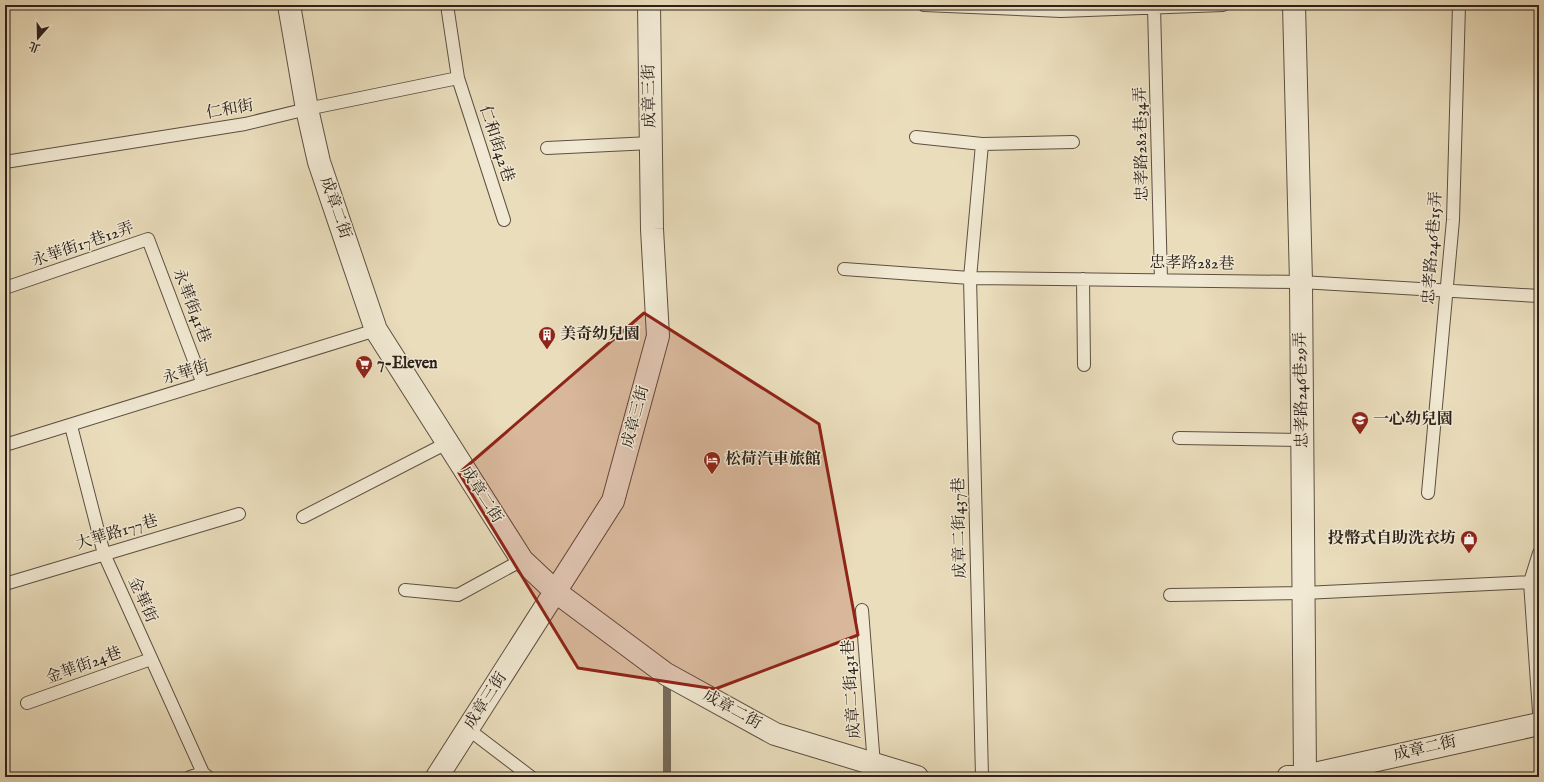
<svg xmlns="http://www.w3.org/2000/svg" width="1544" height="782" font-family="'IM FELL English','Noto Serif TC',serif">
  <style>
    .lines { fill: none; stroke-linecap: round; stroke-linejoin: round }
    .stream { stroke: #776b5a; stroke-width: 8 }
    .service-casing { stroke: #5c5042; stroke-width: 14 }
    .minor-casing { stroke: #5c5042; stroke-width: 24 }
    .service { stroke: #f1e9d3; stroke-width: 12 }
    .minor { stroke: #f1e9d3; stroke-width: 22 }
    .marked { fill: #8f2418; fill-opacity: 0.2; stroke: #8f2418; stroke-width: 3; stroke-linejoin: round }
    .labels { text-anchor: middle; dominant-baseline: central; stroke-width: 3; stroke-linejoin: round; paint-order: stroke }
    .street-label { font-size: 16px; fill: #2c211a; stroke: #f1e9d3 }
    .poi-label { font-size: 16px; font-weight: bold; fill: #2c211a; stroke: #f1e9d3; text-anchor: start }
  </style>
  <rect width="100%" height="100%" fill="#eaddbc"/>
  <filter id="stains"><feTurbulence type="fractalNoise" baseFrequency=".005" numOctaves="4"/><feColorMatrix values="0 0 0 0 .2 0 0 0 0 .09 0 0 0 0 .02 0 0 0 .5 -.17"/></filter>
  <radialGradient id="worn" r=".72"><stop offset=".6" stop-color="#630" stop-opacity="0"/><stop offset="1" stop-color="#630" stop-opacity=".3"/></radialGradient>
  <g class="lines">
    <path class="stream" d="M667,680V777"/>
    <defs>
      <path id="service" d="M447,5L458,78L504,220
        M924,5L1061,11L1223,5
        M1154,7L1161,280
        M916,137L982,144
        M547,148L651,143
        M5,162L245,124L307,109L458,78
        M844,269L970,278L1301,282L1539,296
        M1083,279L1084,365
        M5,288L148,239L203,384
        M71,426L104,554L203,773L208,777
        M1179,438L1302,440
        M5,445L376,330
        M1428,493L1453,220L1459,5
        M303,517L447,443
        M1530,582L1539,553
        M5,584L239,514
        M405,590L458,595L522,560
        M1170,595L1304,593L1530,582L1539,712
        M862,610L874,765
        M27,703L151,659
        M468,729L531,777
        M190,777L203,773
        M982,777L970,278L982,144L1073,142"/>
      <path id="minor" d="M289,5L307,109L319,162L376,330L522,560L556,592L666,674L775,734L917,777
        M1294,5L1301,282L1305,776
        M437,777L613,501L658,336L652,229L649,5
        M1288,777L1305,776L1539,724"/>
    </defs>
    <use href="#service" class="service-casing"/>
    <use href="#minor" class="minor-casing"/>
    <use href="#service" class="service"/>
    <use href="#minor" class="minor"/>
  </g>
  <path class="marked" d="M644,313L819,424L858,635L715,689L578,668L459,473Z"/>
  <defs>
    <symbol id="building-pin" viewBox="-11 -11 22 30"><path d="M0 17L-7.5 6A9.5 9.5 0 1 1 7.5 6Z" fill="#8f2418" stroke="#f1e9d3"/><path d="M-4-6H4V6H1V3H-1V6H-4ZM-2.5-4.3h1.7v1.8h-1.7ZM.8-4.3h1.7v1.8H.8ZM-2.5-1h1.7V.8h-1.7ZM.8-1h1.7V.8H.8Z" fill="#fff"/></symbol>
    <symbol id="supermarket-pin" viewBox="-11 -11 22 30"><path d="M0 17L-7.5 6A9.5 9.5 0 1 1 7.5 6Z" fill="#8f2418" stroke="#f1e9d3"/><path d="M-6-5.5h2.5l.6 2H6L4.5 2H-2.5L-4.4-4H-6ZM-1.5 3.2a1.3 1.3 0 1 0 .1 0ZM3 3.2a1.3 1.3 0 1 0 .1 0Z" fill="#fff"/></symbol>
    <symbol id="school-pin" viewBox="-11 -11 22 30"><path d="M0 17L-7.5 6A9.5 9.5 0 1 1 7.5 6Z" fill="#8f2418" stroke="#f1e9d3"/><path d="M0-5L7-2L0 1L-7-2ZM-4 1L0 2.5L4 1V4Q0 6-4 4Z" fill="#fff"/></symbol>
    <symbol id="hotel-pin" viewBox="-11 -11 22 30"><path d="M0 17L-7.5 6A9.5 9.5 0 1 1 7.5 6Z" fill="#8f2418" stroke="#f1e9d3"/><path d="M-6-4.5h1.5V1H6V5H4.5V3h-9V5H-6ZM-4 0a1.8 1.8 0 1 1 3.6 0ZM.5 0V-2.5h3Q6-2.5 6 0Z" fill="#fff"/></symbol>
    <symbol id="shop-pin" viewBox="-11 -11 22 30"><path d="M0 17L-7.5 6A9.5 9.5 0 1 1 7.5 6Z" fill="#8f2418" stroke="#f1e9d3"/><path d="M-5-2.5h2.3a2.7 3.5 0 0 1 5.4 0H5L5.5 6h-11ZM-1.5-2.5h3a1.5 2.3 0 0 0-3 0Z" fill="#fff"/></symbol>
  </defs>
  <g fill-rule="evenodd">
    <use href="#building-pin" x="537" y="325" width="20" height="27"/>
    <use href="#supermarket-pin" x="354" y="354" width="20" height="27"/>
    <use href="#school-pin" x="1350" y="410" width="20" height="27"/>
    <use href="#hotel-pin" x="702" y="450" width="20" height="27"/>
    <use href="#shop-pin" x="1459" y="529" width="20" height="27"/>
  </g>
  <g class="labels">
    <g class="street-label">
      <text transform="translate(650 96) rotate(-91)">成章三街</text>
      <text transform="translate(230 110) rotate(-10)">仁和街</text>
      <text transform="translate(496 144) rotate(72)">仁和街42巷</text>
      <text transform="translate(1142 144) rotate(-91)">忠孝路282巷34弄</text>
      <text transform="translate(335 208) rotate(71)">成章二街</text>
      <text transform="translate(83 245) rotate(-19)">永華街17巷12弄</text>
      <text transform="translate(1433 248) rotate(-86)">忠孝路246巷15弄</text>
      <text transform="translate(1192 264) rotate(1)">忠孝路282巷</text>
      <text transform="translate(191 306) rotate(69)">永華街41巷</text>
      <text transform="translate(186 373) rotate(-17)">永華街</text>
      <text transform="translate(1302 390) rotate(-91)">忠孝路246巷29弄</text>
      <text transform="translate(636 417) rotate(-75)">成章三街</text>
      <text transform="translate(481 495) rotate(57)">成章二街</text>
      <text transform="translate(960 528) rotate(-91)">成章二街437巷</text>
      <text transform="translate(117 533) rotate(-17)">大華路177巷</text>
      <text transform="translate(142 600) rotate(66)">金華街</text>
      <text transform="translate(84 666) rotate(-20)">金華街24巷</text>
      <text transform="translate(852 689) rotate(-94)">成章二街431巷</text>
      <text transform="translate(486 701) rotate(-57)">成章三街</text>
      <text transform="translate(732 710) rotate(29)">成章二街</text>
      <text transform="translate(1425 749) rotate(-13)">成章二街</text>
    </g>
    <g class="poi-label">
      <text x="560" y="335">美奇幼兒園</text>
      <text x="377" y="364">7-Eleven</text>
      <text x="1373" y="420">一心幼兒園</text>
      <text x="725" y="460">松荷汽車旅館</text>
      <text x="1456" y="539" text-anchor="end">投幣式自助洗衣坊</text>
    </g>
  </g>
  <rect width="1544" height="782" fill="none" stroke="#eaddbc" stroke-width="20"/>
  <rect x="6" y="6" width="1532" height="770" fill="none" stroke="#2c211a" stroke-width="2"/>
  <rect x="10" y="10" width="1524" height="762" fill="none" stroke="#2c211a"/>
  <g transform="translate(38 38) rotate(200)" stroke="#f1e9d3" stroke-width="3" paint-order="stroke">
  <path d="M0-3L7 15L0 10L-7 15Z" fill="#2c211a"/>
  <text y="-6" font-size="11" font-weight="bold" text-anchor="middle" fill="#2c211a">北</text>
  </g>
  <rect width="100%" height="100%" filter="url(#stains)"/>
  <rect width="100%" height="100%" fill="url(#worn)"/>
</svg>
